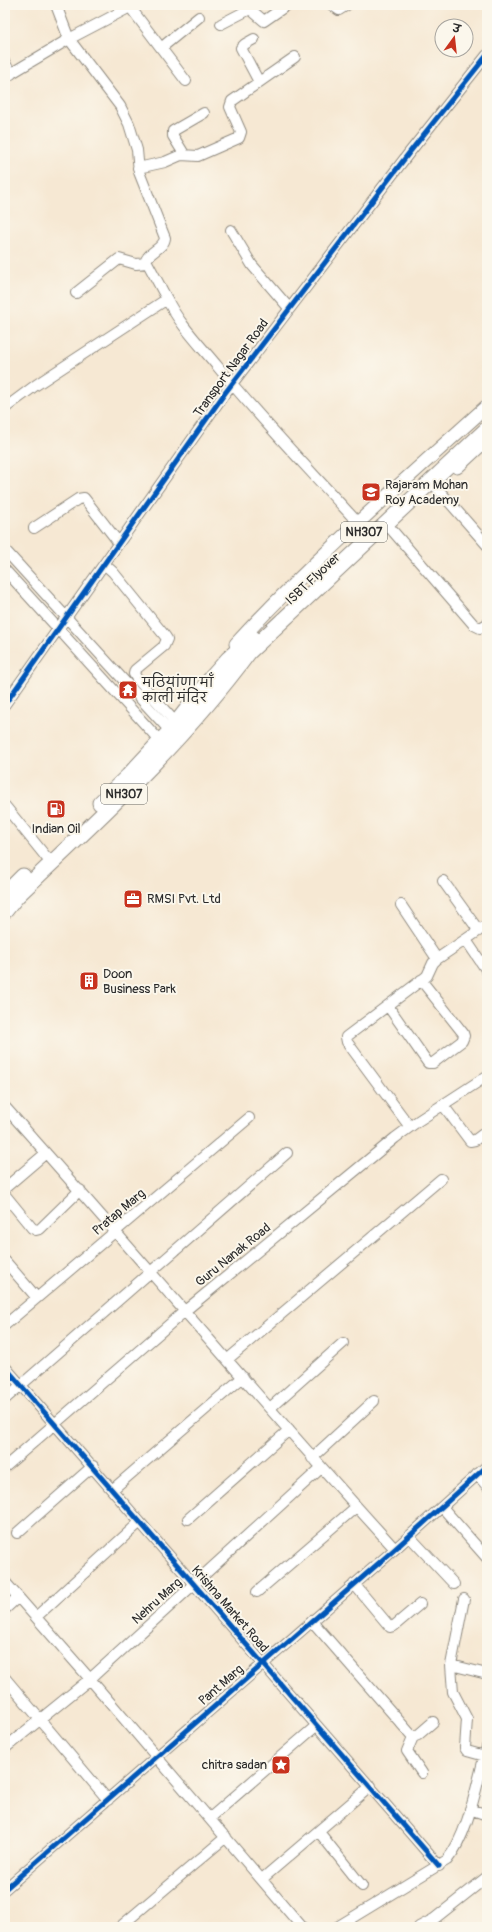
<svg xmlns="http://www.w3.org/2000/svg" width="492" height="1932" font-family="Pangolin,'Playpen Sans Deva',sans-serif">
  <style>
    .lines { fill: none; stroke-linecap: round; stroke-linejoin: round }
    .minor-casing { stroke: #908a7f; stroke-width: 12 }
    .major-casing { stroke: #908a7f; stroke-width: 15 }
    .highway-casing { stroke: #908a7f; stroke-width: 17 }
    .minor { stroke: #fff; stroke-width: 10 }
    .major { stroke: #fff; stroke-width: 13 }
    .highway { stroke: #fff; stroke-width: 15 }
    .cycleway-casing { stroke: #fbf7ec; stroke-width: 8 }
    .cycleway { stroke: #0057b8; stroke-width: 5 }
    .labels { text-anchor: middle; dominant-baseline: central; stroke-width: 4; stroke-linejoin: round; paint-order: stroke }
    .shield { fill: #fbf7ec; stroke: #696865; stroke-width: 1 }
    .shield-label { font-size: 12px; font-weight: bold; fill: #2b2b2b }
    .street-label { font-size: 13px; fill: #2b2b2b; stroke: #fbf7ec }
    .poi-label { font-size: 13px; fill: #2b2b2b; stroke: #fbf7ec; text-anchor: start }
  </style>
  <rect width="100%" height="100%" fill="#fbf7ec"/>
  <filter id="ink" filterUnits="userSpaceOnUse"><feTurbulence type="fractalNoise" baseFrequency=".025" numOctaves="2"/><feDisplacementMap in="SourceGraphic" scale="8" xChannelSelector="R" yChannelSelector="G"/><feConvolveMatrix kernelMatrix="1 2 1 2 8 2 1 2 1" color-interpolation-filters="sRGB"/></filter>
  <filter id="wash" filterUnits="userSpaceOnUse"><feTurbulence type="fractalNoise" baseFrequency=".012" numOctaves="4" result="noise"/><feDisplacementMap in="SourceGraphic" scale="16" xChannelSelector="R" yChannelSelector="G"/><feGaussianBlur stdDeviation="0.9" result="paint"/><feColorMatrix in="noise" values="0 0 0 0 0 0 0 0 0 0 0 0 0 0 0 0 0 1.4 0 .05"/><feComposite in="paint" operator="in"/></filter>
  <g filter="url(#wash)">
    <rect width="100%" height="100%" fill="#f6e8d3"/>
  </g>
  <g filter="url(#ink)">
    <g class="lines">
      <defs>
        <path id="minor" d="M56,5L69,39L120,106L129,124L137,150L139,172L165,238C164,248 150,251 146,260L167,299
          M332,5L339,10L347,5
          M130,7L186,81
          M221,24L250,9L264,21L287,5
          M254,39L245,44L241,48L259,82
          M161,48L199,17
          M5,63L11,74
          M5,77L69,39L134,5
          M184,154L173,136V131L204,113
          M138,168L165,162L181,155L198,156L239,138L241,132L230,107L232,101L295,57
          M231,230L252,265L289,308
          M76,293L119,259L136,264L147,263
          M5,408L36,385L167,299C179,324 200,345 218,367C262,421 311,471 358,523
          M436,487L487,545
          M34,528L78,499L84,498L119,543
          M391,529L474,625L480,628L487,624
          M5,550L170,731
          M104,564L113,572L165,636L167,639L164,646L135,670L134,674L137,679L176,723
          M5,570L160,741
          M5,704L225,393L409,153L487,55
          M5,806L51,863
          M443,881L479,931
          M401,905L437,959
          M466,940L487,971
          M388,1006L428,1063H433L462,1041L464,1036L463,1033L421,980
          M443,1105L470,1141L475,1140L487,1131
          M5,1107C136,1253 263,1404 395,1549
          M410,1127L347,1042L346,1037L427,976L433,963L437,959L487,925
          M5,1188L46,1153
          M5,1195L32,1228L36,1230L40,1229L80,1190
          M5,1261L37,1298
          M5,1325L249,1118
          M228,1359L441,1179
          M5,1367L439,1866
          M5,1399L287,1153
          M270,1408L343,1343
          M312,1458L374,1401
          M5,1467L186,1310L395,1138L418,1121L487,1076
          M477,1474L487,1486
          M112,1490L243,1377
          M442,1507L487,1558
          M188,1519L289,1430
          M17,1533L93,1466
          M409,1536L454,1584
          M5,1582L90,1679L302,1927
          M354,1584L390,1627L394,1626L420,1604
          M257,1592L356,1507
          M464,1599L451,1665L453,1692L467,1719L465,1748L467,1751L485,1756
          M5,1609L18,1597
          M36,1617L140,1522
          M312,1621L413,1737L418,1735L433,1722
          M451,1665L487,1674
          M5,1678L108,1800
          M413,1737L407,1751L422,1773
          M5,1748L90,1679L321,1468
          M470,1809L487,1815
          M210,1818L316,1726
          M319,1832L362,1886
          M262,1879L371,1786
          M5,1889L395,1549L487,1466
          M120,1927L226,1837
          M337,1927L447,1860C469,1834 477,1781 487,1747
          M419,1927L434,1919L487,1877"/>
        <path id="major" d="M457,467L487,439
          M236,644C314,559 402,483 487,406"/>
        <path id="highway" d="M100,803L128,776L170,731L213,676L228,659L252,637
          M5,894L23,876
          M5,911L17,896C98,819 182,743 249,652L487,429"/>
      </defs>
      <use href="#minor" class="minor-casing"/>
      <use href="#major" class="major-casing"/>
      <use href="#highway" class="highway-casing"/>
      <use href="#minor" class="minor"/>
      <use href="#major" class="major"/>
      <use href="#highway" class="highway"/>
      <defs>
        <path id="cycleway" d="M5,704L225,393L409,153L487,55
          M5,1367L439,1866
          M5,1889L395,1549L487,1466"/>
      </defs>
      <use href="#cycleway" class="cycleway-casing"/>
      <use href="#cycleway" class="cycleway"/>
    </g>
  </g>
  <defs>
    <symbol id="school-square" viewBox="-11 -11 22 22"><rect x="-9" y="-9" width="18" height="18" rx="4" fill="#c8321e" stroke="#fbf7ec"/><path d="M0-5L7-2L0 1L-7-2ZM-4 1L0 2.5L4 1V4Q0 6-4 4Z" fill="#fff"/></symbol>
    <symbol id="temple-square" viewBox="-11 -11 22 22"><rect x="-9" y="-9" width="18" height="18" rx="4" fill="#c8321e" stroke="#fbf7ec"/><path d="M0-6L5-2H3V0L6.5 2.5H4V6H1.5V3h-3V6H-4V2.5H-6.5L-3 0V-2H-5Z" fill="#fff"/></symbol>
    <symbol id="fuel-square" viewBox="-11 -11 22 22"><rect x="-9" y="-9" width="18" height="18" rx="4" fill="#c8321e" stroke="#fbf7ec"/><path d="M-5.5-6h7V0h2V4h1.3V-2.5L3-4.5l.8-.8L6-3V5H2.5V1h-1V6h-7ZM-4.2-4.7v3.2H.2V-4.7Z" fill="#fff"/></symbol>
    <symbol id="office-square" viewBox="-11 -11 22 22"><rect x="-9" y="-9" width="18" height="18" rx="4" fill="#c8321e" stroke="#fbf7ec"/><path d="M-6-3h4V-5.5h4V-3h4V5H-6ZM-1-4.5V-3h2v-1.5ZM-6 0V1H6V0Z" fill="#fff"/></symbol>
    <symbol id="building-square" viewBox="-11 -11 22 22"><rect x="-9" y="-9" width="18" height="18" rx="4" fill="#c8321e" stroke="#fbf7ec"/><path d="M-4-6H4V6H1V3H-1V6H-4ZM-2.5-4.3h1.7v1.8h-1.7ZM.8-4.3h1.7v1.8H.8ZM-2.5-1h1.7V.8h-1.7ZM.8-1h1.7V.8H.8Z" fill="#fff"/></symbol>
    <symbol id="sight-square" viewBox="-11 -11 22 22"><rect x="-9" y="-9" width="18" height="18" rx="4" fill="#c8321e" stroke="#fbf7ec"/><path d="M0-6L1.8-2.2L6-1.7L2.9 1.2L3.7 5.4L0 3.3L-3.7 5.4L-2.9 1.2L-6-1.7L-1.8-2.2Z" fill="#fff"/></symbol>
  </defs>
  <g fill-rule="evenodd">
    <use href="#school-square" x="360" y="481" width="22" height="22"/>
    <use href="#temple-square" x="117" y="679" width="22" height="22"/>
    <use href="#fuel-square" x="45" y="798" width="22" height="22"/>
    <use href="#office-square" x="122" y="888" width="22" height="22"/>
    <use href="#building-square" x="78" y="970" width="22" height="22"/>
    <use href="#sight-square" x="270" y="1754" width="22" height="22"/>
  </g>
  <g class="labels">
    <g class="shield">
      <rect x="341" y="522" width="46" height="20" rx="3"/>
      <rect x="101" y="784" width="46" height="20" rx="3"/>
    </g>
    <g class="shield-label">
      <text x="364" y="532">NH307</text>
      <text x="124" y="794">NH307</text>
    </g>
    <g class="street-label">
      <text transform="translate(231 368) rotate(-54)">Transport Nagar Road</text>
      <text transform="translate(313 579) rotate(-43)">ISBT Flyover</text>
      <text transform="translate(119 1212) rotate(-40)">Pratap Marg</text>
      <text transform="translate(233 1255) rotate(-39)">Guru Nanak Road</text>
      <text transform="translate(157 1601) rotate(-42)">Nehru Marg</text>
      <text transform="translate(230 1609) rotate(49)">Krishna Market Road</text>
      <text transform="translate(221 1685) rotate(-41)">Pant Marg</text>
    </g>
    <g class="poi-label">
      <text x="385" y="485">Rajaram Mohan<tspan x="385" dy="15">Roy Academy</tspan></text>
      <text x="142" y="683">मठियांणा माँ<tspan x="142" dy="15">काली मंदिर</tspan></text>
      <text x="56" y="829" text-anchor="middle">Indian Oil</text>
      <text x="147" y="899">RMSI Pvt. Ltd</text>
      <text x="103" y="974">Doon<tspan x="103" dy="15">Business Park</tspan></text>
      <text x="267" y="1765" text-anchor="end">chitra sadan</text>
    </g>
  </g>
  <rect width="492" height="1932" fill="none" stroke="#fbf7ec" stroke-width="20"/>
  <g transform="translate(454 38) rotate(15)"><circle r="19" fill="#fbf7ec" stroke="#a8a59f"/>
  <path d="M0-3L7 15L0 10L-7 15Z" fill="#c8321e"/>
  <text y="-6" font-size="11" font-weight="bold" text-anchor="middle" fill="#2b2b2b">उ</text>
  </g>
</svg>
